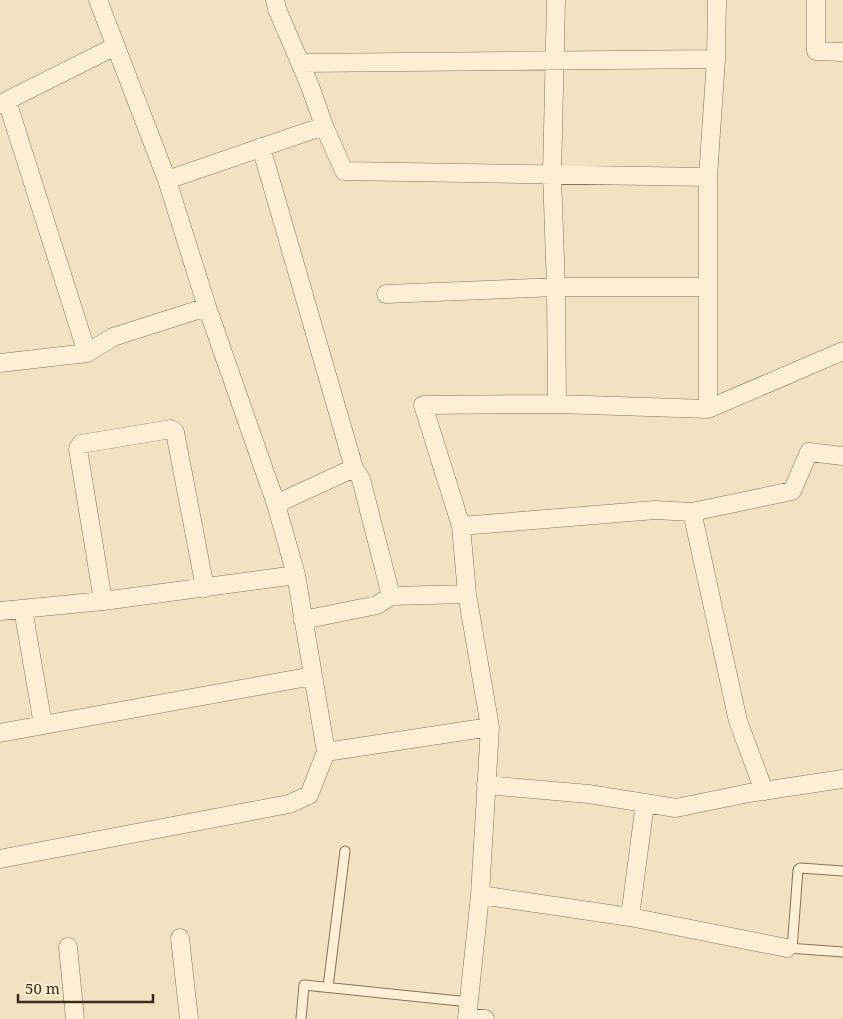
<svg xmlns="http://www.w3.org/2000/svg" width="843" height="1019" font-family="'Noto Serif',serif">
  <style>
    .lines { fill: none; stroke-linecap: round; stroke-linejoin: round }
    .service-casing { stroke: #8d7256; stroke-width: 11 }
    .minor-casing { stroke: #8d7256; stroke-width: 19 }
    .service { stroke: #fcefd5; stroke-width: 9 }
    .minor { stroke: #fcefd5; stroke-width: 18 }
  </style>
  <rect width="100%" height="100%" fill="#f2e2c1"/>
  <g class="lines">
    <defs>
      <path id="service" d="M788,948L843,952
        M792,949L798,870L800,868L843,871
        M328,987L345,851
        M301,1019L304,985L469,1002"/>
      <path id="minor" d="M98,0L167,180L207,307L276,504L296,575L326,752L490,727
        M275,0L277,9L310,86L324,126L344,171L708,177
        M556,0L552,175L556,287L557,404
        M816,0V51L843,52
        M301,63L716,59
        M7,101L87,353
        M0,104L116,46
        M261,147L354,468L361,479L391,596
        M167,180L324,126
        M386,294L556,287H708
        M0,363L87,353L113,337L207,307
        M708,409V177L716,59L717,0
        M276,504L354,468
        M692,512L738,721L764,791
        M461,526L655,510L692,512L792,491L809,452L843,456
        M103,601L78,449L81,444L171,429L175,432L205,588
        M23,609L43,725
        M0,611L103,601L296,575
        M303,620L377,605L391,596L467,594
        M0,733L313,676
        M486,785L589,794L676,808L749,793L843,779
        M0,859L289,804L309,795L326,752
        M480,895L630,917L787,948
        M630,917L645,803
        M180,938L189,1019
        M68,947L75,1019
        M467,1017L485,1019
        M467,1019L480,895L490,727L467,594L461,526L423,405L557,404L708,409L843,351"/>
    </defs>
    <use href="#service" class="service-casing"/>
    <use href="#minor" class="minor-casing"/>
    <use href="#service" class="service"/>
    <use href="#minor" class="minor"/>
  </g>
  <path d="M18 994v8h135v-8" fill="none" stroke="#3b2b1c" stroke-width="2.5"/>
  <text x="25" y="994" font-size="15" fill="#3b2b1c" stroke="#f8ecd1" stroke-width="4" paint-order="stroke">50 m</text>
</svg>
